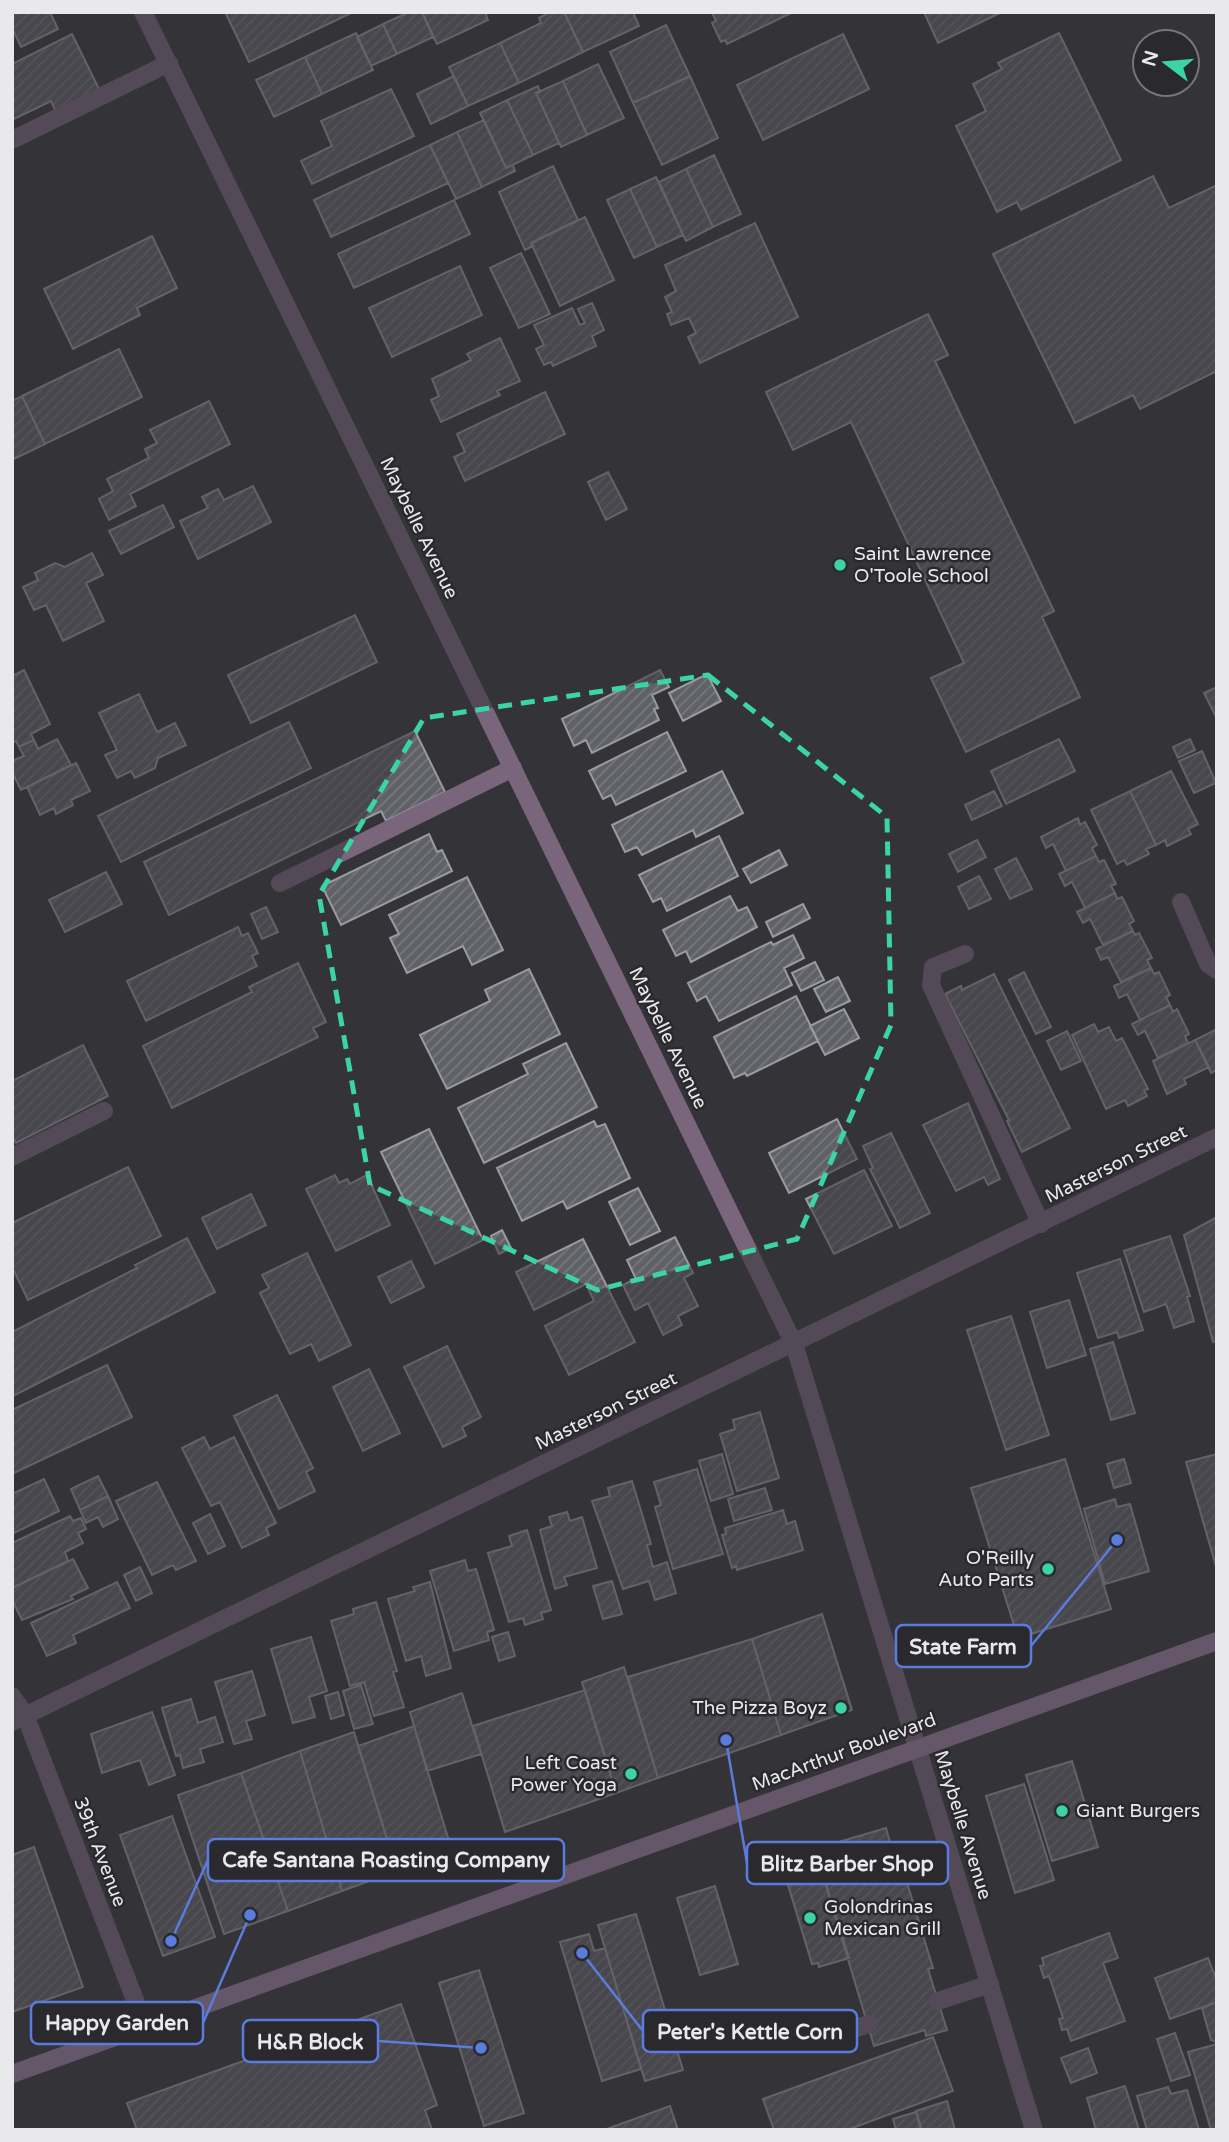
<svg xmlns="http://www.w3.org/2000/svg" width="1229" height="2142" font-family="'Varela Round',sans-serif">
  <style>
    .building { fill: url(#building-hatch); stroke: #999ba1; stroke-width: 2 }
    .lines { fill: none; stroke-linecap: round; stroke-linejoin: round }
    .lane { stroke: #79657c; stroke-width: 18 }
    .street { stroke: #79657c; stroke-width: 18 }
    .secondary { stroke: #9f80a4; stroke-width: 18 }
    .marked { fill: none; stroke: #3bd4a4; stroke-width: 5; stroke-dasharray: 14 9; stroke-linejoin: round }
    .poi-dot { fill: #3bd4a4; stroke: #2a292e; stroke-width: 2.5 }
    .labels { text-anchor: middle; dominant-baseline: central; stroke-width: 5; stroke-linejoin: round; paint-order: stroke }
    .street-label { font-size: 19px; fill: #e9e8eb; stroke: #2a292e }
    .poi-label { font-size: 19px; fill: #e9e8eb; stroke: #2a292e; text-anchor: start }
    .leader { fill: none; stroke: #5a7cde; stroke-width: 2.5 }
    .callout-dot { fill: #5a7cde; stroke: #2a292e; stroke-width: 2.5 }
    .callout { fill: #2a292e; stroke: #5a7cde; stroke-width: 2.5 }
    .callout-label { font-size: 21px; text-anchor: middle; font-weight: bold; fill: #e9e8eb }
  </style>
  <defs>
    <pattern id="building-hatch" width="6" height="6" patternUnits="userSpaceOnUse" patternTransform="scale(1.75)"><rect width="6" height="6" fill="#5f6167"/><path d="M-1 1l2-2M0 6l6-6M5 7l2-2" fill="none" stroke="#76787d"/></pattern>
  </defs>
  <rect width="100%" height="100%" fill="#343338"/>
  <path class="building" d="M12,12H50L58,29L21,47L12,28Z
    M230,12H353L249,62L226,14Z
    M409,12H422L433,37L397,54L383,24Z
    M422,12H485L488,20L437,44Z
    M550,12H564L583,52L519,83L500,43L541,23L539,18Z
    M564,12H633L639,26L583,52Z
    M712,12H793L727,44L725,40L721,42L712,23L716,21Z
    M924,12H1002L938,43Z
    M383,24L397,54L371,66L357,37Z
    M666,25L690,76L633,103L610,52Z
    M356,33L373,70L322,94L305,57Z
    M1059,33L1121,160L1021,210L1017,202L997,212L956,126L986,111L973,84L1002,69L998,63Z
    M72,34L100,91L56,112L51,101L12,120V64Z
    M843,34L869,89L763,140L737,85Z
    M500,43L519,83L468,106L449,67Z
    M305,57L322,94L274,117L256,80Z
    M598,64L624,118L587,135L563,81Z
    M454,76L468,106L431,124L417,94Z
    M690,76L718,138L662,165L633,103Z
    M563,81L587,135L561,147L536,93Z
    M538,86L540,92L536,93L559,143L533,155L507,100Z
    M391,89L414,136L312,184L301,161L332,146L321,121Z
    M507,100L533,155L506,168L480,113Z
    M484,120L506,168L513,165L515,171L482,187L457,132Z
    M457,132L482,187L456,199L430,145Z
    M430,145L448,183L331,237L314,200Z
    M714,155L741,214L713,227L686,169Z
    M553,166L578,220L531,243L533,246L525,250L499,192Z
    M686,169L713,227L686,241L659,182Z
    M1153,176L1169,208L1217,185V371L1140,409L1133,395L1075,423L993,254Z
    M656,177L683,235L657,247L630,189Z
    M630,189L657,247L634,258L607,200Z
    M454,200L470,234L354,288L338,254Z
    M585,217L614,280L560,306L531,243Z
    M755,223L798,317L700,363L688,337L696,333L689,318L671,325L667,314L672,312L665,297L676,291L665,265Z
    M152,236L177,288L137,308L140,315L73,349L44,289Z
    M521,253L550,314L519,328L490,268Z
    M460,266L482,315L392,357L369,308Z
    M592,303L604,330L592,336L596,346L553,366L551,362L544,365L536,349L544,345L534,325L572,308L580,325L585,323L578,309Z
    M928,314L948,355L935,361L1054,611L1042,617L1080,697L966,752L931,678L964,663L851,422L793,450L766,392Z
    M500,338L520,381L497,391L500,395L441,422L431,400L439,396L432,379L471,360L467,354Z
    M119,349L142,397L45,444L22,396Z
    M545,392L565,434L465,481L454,457L465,452L457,434Z
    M22,396L45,444L12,460V401Z
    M209,401L230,444L130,494L136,506L109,520L99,499L113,491L107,479L149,458L145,449L157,443L150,430Z
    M608,472L627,509L606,520L588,482Z
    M253,486L271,522L198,559L180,521L208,508L202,497L218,489L224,500Z
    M163,505L174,527L121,554L109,531Z
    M92,553L103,575L86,583L104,621L63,641L46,605L34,610L23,587L38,580L35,573L55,563L65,567Z
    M355,615L377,662L251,723L228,675Z
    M24,670L50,724L31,734L34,740L19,747L16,741L12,743V676Z
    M660,670L669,687L652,695L658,708L654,709L659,720L592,753L586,740L574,746L562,719Z
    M707,674L721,701L683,721L669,693Z
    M1217,687V717H1216L1204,693Z
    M139,694L157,732L175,723L186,745L158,758L155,768L135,778L131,771L117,778L105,755L117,750L99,713Z
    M289,722L311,768L121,862L98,816Z
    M415,731L445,792L386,821L381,811L169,915L144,862Z
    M667,732L686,771L616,805L611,795L603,799L589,771Z
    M57,739L71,765L21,790L12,772V761L24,756L19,747L34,740L38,749Z
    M1059,739L1075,771L1006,804L991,771Z
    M1190,739L1195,750L1178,758L1173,747Z
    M1202,751L1216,783L1194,793L1179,761Z
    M76,763L90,791L71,800L73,805L56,814L54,808L40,815L27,787Z
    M722,771L743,813L696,837L693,830L642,855L637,847L625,852L612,825Z
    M1171,771L1198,824L1188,829L1191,834L1167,846L1165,840L1156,845L1130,791Z
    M994,791L1002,806L972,820L965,805Z
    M1130,791L1156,845L1146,849L1149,854L1127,865L1124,860L1117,864L1091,810Z
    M1078,818L1080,825L1085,822L1097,845L1092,848L1096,856L1066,871L1053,844L1046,848L1041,837Z
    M429,834L437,852L442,850L452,871L341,925L322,886Z
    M719,836L738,876L667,911L661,898L653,902L639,875Z
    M977,840L986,857L958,872L949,854Z
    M779,850L787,865L751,883L743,869Z
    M1096,856L1099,862L1104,860L1116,884L1111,886L1115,893L1085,908L1072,882L1065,886L1059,874Z
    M1016,858L1032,889L1010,899L995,869Z
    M106,872L122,904L65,932L49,900Z
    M979,876L991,899L969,909L958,887Z
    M467,877L503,950L472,965L463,946L407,973L390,938L399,934L389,915Z
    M1115,893L1117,899L1122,897L1134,921L1129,924L1133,931L1103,945L1090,919L1083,923L1077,912Z
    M730,896L738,911L747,907L757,927L691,962L686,951L676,956L663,930Z
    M803,904L810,918L773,937L766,922Z
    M266,907L278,932L262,939L251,914Z
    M238,927L242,936L248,933L258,953L252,956L257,966L146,1021L127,981Z
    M1133,931L1135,935L1139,933L1152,958L1147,960L1151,968L1121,982L1108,957L1101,960L1096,949Z
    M793,935L804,958L784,968L792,985L719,1021L706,996L697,1001L688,983L771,942L773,945Z
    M815,962L824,980L801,991L792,973Z
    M298,963L326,1022L313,1028L318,1037L172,1108L143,1046L252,992L249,987Z
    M1151,968L1154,974L1159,972L1170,995L1166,997L1170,1005L1140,1020L1127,994L1119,998L1114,986Z
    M529,969L560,1034L447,1089L420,1035L490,1001L485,990Z
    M1024,972L1051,1027L1036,1034L1009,980Z
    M994,974L1070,1128L1022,1152L1007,1121L1009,1120L945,994L961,986L962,990Z
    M838,977L850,1001L826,1012L814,989Z
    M796,996L818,1041L747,1076L745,1073L734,1078L714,1037Z
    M1170,1005L1173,1012L1177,1009L1189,1034L1185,1036L1188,1043L1158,1058L1145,1031L1138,1035L1132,1024Z
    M844,1009L859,1038L825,1055L810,1026Z
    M1094,1024L1098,1032L1109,1027L1116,1041L1122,1038L1148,1089L1144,1090L1147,1096L1128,1106L1125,1100L1106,1109L1072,1035Z
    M1217,1029V1070L1211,1073L1195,1040Z
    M1067,1031L1081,1061L1061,1070L1047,1041Z
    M1195,1040L1209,1067L1184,1079L1186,1084L1167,1094L1153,1061Z
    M566,1043L597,1107L484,1163L458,1108L528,1074L523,1064Z
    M83,1045L108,1096L16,1143L12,1136V1081Z
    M968,1103L1000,1179L988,1185L984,1177L956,1191L923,1125Z
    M837,1119L857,1159L789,1193L769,1153Z
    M594,1121L597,1127L605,1124L630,1178L567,1209L563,1201L522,1221L497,1168Z
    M429,1129L483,1240L435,1264L381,1152Z
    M891,1133L930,1213L900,1228L870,1169L873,1168L863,1146Z
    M128,1167L161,1236L28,1300L12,1267V1223Z
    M864,1170L892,1226L834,1254L806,1199Z
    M335,1175L339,1183L347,1179L350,1184L367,1175L390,1225L336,1251L306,1189Z
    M638,1188L660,1231L630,1245L609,1202Z
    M251,1194L266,1225L217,1249L202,1218Z
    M1217,1217V1341L1213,1342L1184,1235Z
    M502,1230L511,1248L499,1254L491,1236Z
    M1170,1236L1190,1296L1187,1297L1194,1321L1174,1328L1166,1304L1144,1312L1124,1251Z
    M675,1237L693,1273L684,1278L698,1306L678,1316L682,1325L663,1335L648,1303L635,1310L623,1285L636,1279L627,1260Z
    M187,1238L215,1292L13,1396L12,1332L137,1268L135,1265Z
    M583,1239L635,1342L569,1375L545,1326L594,1301L586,1284L534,1310L516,1272Z
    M307,1253L351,1345L319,1361L311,1344L290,1354L260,1293L269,1288L262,1275Z
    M1120,1259L1143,1330L1119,1338L1117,1332L1098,1338L1077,1273Z
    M411,1261L424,1287L391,1303L378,1277Z
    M1069,1300L1086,1355L1047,1368L1030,1312Z
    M1011,1316L1049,1435L1006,1450L967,1330Z
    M1113,1342L1135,1413L1111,1420L1090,1349Z
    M447,1346L481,1417L462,1427L466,1436L443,1447L404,1367Z
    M107,1365L132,1417L12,1474V1410Z
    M369,1369L400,1433L363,1451L333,1387Z
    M277,1395L313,1468L306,1472L315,1491L279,1509L234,1416Z
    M760,1412L779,1478L737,1491L720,1434L735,1429L733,1420Z
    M204,1437L210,1449L234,1437L276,1523L266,1528L269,1535L242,1548L220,1502L211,1506L182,1448Z
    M722,1454L733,1494L711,1501L699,1461Z
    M1217,1454V1570L1186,1462Z
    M1065,1459L1111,1609L1018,1638L971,1488Z
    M1124,1459L1131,1483L1114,1488L1107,1464Z
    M697,1469L723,1554L673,1569L655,1507L661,1505L654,1482Z
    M98,1476L108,1496L80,1510L71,1489Z
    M44,1479L59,1511L12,1534V1494Z
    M632,1481L651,1544L647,1545L653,1567L667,1562L676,1593L655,1600L649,1581L623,1589L592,1501L610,1496L608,1488Z
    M157,1482L196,1561L176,1570L173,1565L152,1575L116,1501Z
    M765,1488L772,1510L734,1521L728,1499Z
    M108,1496L118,1519L103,1527L98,1517L86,1523L80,1510Z
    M1115,1499L1117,1507L1130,1504L1149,1571L1105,1584L1084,1509Z
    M783,1510L787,1524L795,1521L803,1550L737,1570L736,1566L732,1568L722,1535L726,1534L725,1528Z
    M567,1512L570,1521L582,1517L597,1568L564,1577L567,1585L555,1589L540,1530L552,1526L549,1517Z
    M210,1514L225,1546L208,1554L193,1523Z
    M70,1516L73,1521L81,1518L86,1529L78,1533L83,1543L65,1552L68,1561L12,1588V1543Z
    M527,1530L551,1610L541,1613L543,1619L525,1625L523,1618L509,1622L488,1553L512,1546L509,1536Z
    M73,1559L88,1588L71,1596L73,1599L22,1620L12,1600V1588Z
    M465,1560L468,1571L476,1569L494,1630L487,1632L489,1640L454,1651L430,1571Z
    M140,1567L152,1593L136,1601L124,1575Z
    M612,1581L622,1614L603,1619L593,1586Z
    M117,1582L130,1608L73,1635L76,1643L47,1656L31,1623Z
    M430,1582L451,1668L426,1676L421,1656L406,1661L388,1599L415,1591L413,1587Z
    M376,1602L397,1671L393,1672L404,1707L374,1716L364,1682L350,1686L331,1621L354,1614L353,1609Z
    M822,1614L852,1710L781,1735L752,1639Z
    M508,1632L515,1656L499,1661L492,1637Z
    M311,1637L327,1691L309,1697L315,1717L293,1723L271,1649Z
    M752,1639L781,1735L658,1778L628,1677Z
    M624,1667L658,1778L616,1793L582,1682Z
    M252,1671L265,1715L246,1721L252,1739L234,1744L215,1682Z
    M361,1685L373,1724L354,1729L343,1691Z
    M585,1690L616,1793L505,1832L473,1726Z
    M338,1692L344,1715L331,1719L325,1696Z
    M462,1693L481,1754L427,1771L410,1712Z
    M191,1699L198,1723L215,1717L223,1742L200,1749L204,1762L183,1768L180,1755L176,1756L162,1708Z
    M152,1712L175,1775L149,1785L140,1760L102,1773L91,1734Z
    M414,1726L452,1851L397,1871L358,1746Z
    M354,1732L397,1871L342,1891L300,1751Z
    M300,1751L342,1891L288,1911L241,1773Z
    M1072,1761L1098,1847L1052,1861L1026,1775Z
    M241,1773L288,1911L224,1934L178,1795Z
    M1024,1784L1054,1880L1015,1893L986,1796Z
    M172,1816L215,1937L163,1956L120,1835Z
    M886,1828L896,1864L901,1863L933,1968L928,1969L947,2030L926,2036L925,2030L874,2046L815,1849Z
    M34,1847L83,1987L12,2012V1855Z
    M815,1849L849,1958L819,1967L818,1963L812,1964L782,1865L788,1864L786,1858Z
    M715,1886L738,1964L700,1975L677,1898Z
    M636,1914L683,2070L645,2081L598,1925Z
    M1109,1933L1118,1958L1103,1963L1125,2021L1071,2041L1067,2029L1062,2030L1059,2019L1063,2018L1049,1976L1044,1978L1040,1966L1044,1965L1042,1958Z
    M589,1934L594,1951L605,1948L641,2069L602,2081L560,1942Z
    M1208,1958L1217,1981V2002L1170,2019L1155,1978Z
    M479,1970L524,2113L484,2126L439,1983Z
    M1217,2002V2042L1211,2040L1202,2008Z
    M401,2004L437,2105L425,2110L432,2130H137L127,2103Z
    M1175,2033L1190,2075L1171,2081L1157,2039Z
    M933,2037L953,2091L847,2130H774L763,2099Z
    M1217,2044V2130H1211L1188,2052Z
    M1088,2048L1097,2073L1071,2083L1061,2058Z
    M1125,2086L1139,2130H1096L1087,2098Z
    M1168,2087L1171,2094L1187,2090L1199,2130H1147L1137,2096Z
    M947,2101L955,2130H922L916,2111Z
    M670,2106L678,2130H604Z
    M916,2112L921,2130H896L893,2119Z"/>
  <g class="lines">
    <path class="lane" d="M12,140L169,63
      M280,883L513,768
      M1181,902L1208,964L1217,970
      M965,954L933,967L931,985L1041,1224
      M12,1157L104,1111
      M938,2001L990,1984
      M802,2023L809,2043L869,2024"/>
    <path class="street" d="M143,12L794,1344L1034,2130
      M12,1696L25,1715L145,2026
      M12,1722L1217,1137"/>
    <path class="secondary" d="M12,2074L1217,1641"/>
  </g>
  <path d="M0 0H1229V2142H0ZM708,675L887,817L891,1025L797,1239L597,1290L370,1185L319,895L424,718Z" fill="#343338" fill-opacity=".55" fill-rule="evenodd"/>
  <path class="marked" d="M708,675L887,817L891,1025L797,1239L597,1290L370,1185L319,895L424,718Z"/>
  <g class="poi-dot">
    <circle cx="840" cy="565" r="7"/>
    <circle cx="1048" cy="1569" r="7"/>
    <circle cx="841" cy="1708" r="7"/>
    <circle cx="631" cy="1774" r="7"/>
    <circle cx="1062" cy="1811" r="7"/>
    <circle cx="810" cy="1918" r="7"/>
  </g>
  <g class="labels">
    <g class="street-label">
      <text transform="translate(419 528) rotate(64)">Maybelle Avenue</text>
      <text transform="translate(668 1038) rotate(64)">Maybelle Avenue</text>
      <text transform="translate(1116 1164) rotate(-26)">Masterson Street</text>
      <text transform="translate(606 1411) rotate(-26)">Masterson Street</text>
      <text transform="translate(844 1752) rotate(-20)">MacArthur Boulevard</text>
      <text transform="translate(963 1825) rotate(73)">Maybelle Avenue</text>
      <text transform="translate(100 1852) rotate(69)">39th Avenue</text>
    </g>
    <g class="poi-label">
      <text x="854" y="554">Saint Lawrence<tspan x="854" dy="22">O'Toole School</tspan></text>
      <text x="1034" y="1558" text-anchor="end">O'Reilly<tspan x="1034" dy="22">Auto Parts</tspan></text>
      <text x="827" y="1708" text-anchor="end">The Pizza Boyz</text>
      <text x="617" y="1763" text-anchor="end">Left Coast<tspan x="617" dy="22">Power Yoga</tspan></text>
      <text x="1076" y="1811">Giant Burgers</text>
      <text x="824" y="1907">Golondrinas<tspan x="824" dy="22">Mexican Grill</tspan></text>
    </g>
  </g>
  <path class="leader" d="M1117 1540L1031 1646M171 1941L208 1860M726 1740L747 1863M250 1915L203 2023M582 1953L643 2031M481 2048L378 2041"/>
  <g class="callout-dot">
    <circle cx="1117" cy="1540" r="7"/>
    <circle cx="171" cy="1941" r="7"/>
    <circle cx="726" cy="1740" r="7"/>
    <circle cx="250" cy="1915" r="7"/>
    <circle cx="582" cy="1953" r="7"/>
    <circle cx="481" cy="2048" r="7"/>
  </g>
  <g class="callout">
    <rect x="896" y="1625" width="135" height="42" rx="7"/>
    <rect x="208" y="1839" width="356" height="42" rx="7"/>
    <rect x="747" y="1842" width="201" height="42" rx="7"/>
    <rect x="31" y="2002" width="172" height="42" rx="7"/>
    <rect x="643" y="2010" width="214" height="42" rx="7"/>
    <rect x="243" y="2020" width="135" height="42" rx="7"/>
  </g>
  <g class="callout-label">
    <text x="963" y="1654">State Farm</text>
    <text x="386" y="1867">Cafe Santana Roasting Company</text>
    <text x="847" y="1871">Blitz Barber Shop</text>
    <text x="117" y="2030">Happy Garden</text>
    <text x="750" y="2039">Peter's Kettle Corn</text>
    <text x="310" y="2049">H&amp;R Block</text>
  </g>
  <rect width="1229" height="2142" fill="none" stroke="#e9e8eb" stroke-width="28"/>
  <g transform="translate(1166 63) rotate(286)"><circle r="33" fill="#2a292e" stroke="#76757a" stroke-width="2"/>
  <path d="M0-5L12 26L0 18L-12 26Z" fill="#3bd4a4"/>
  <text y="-10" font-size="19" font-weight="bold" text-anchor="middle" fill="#e9e8eb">N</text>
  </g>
</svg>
